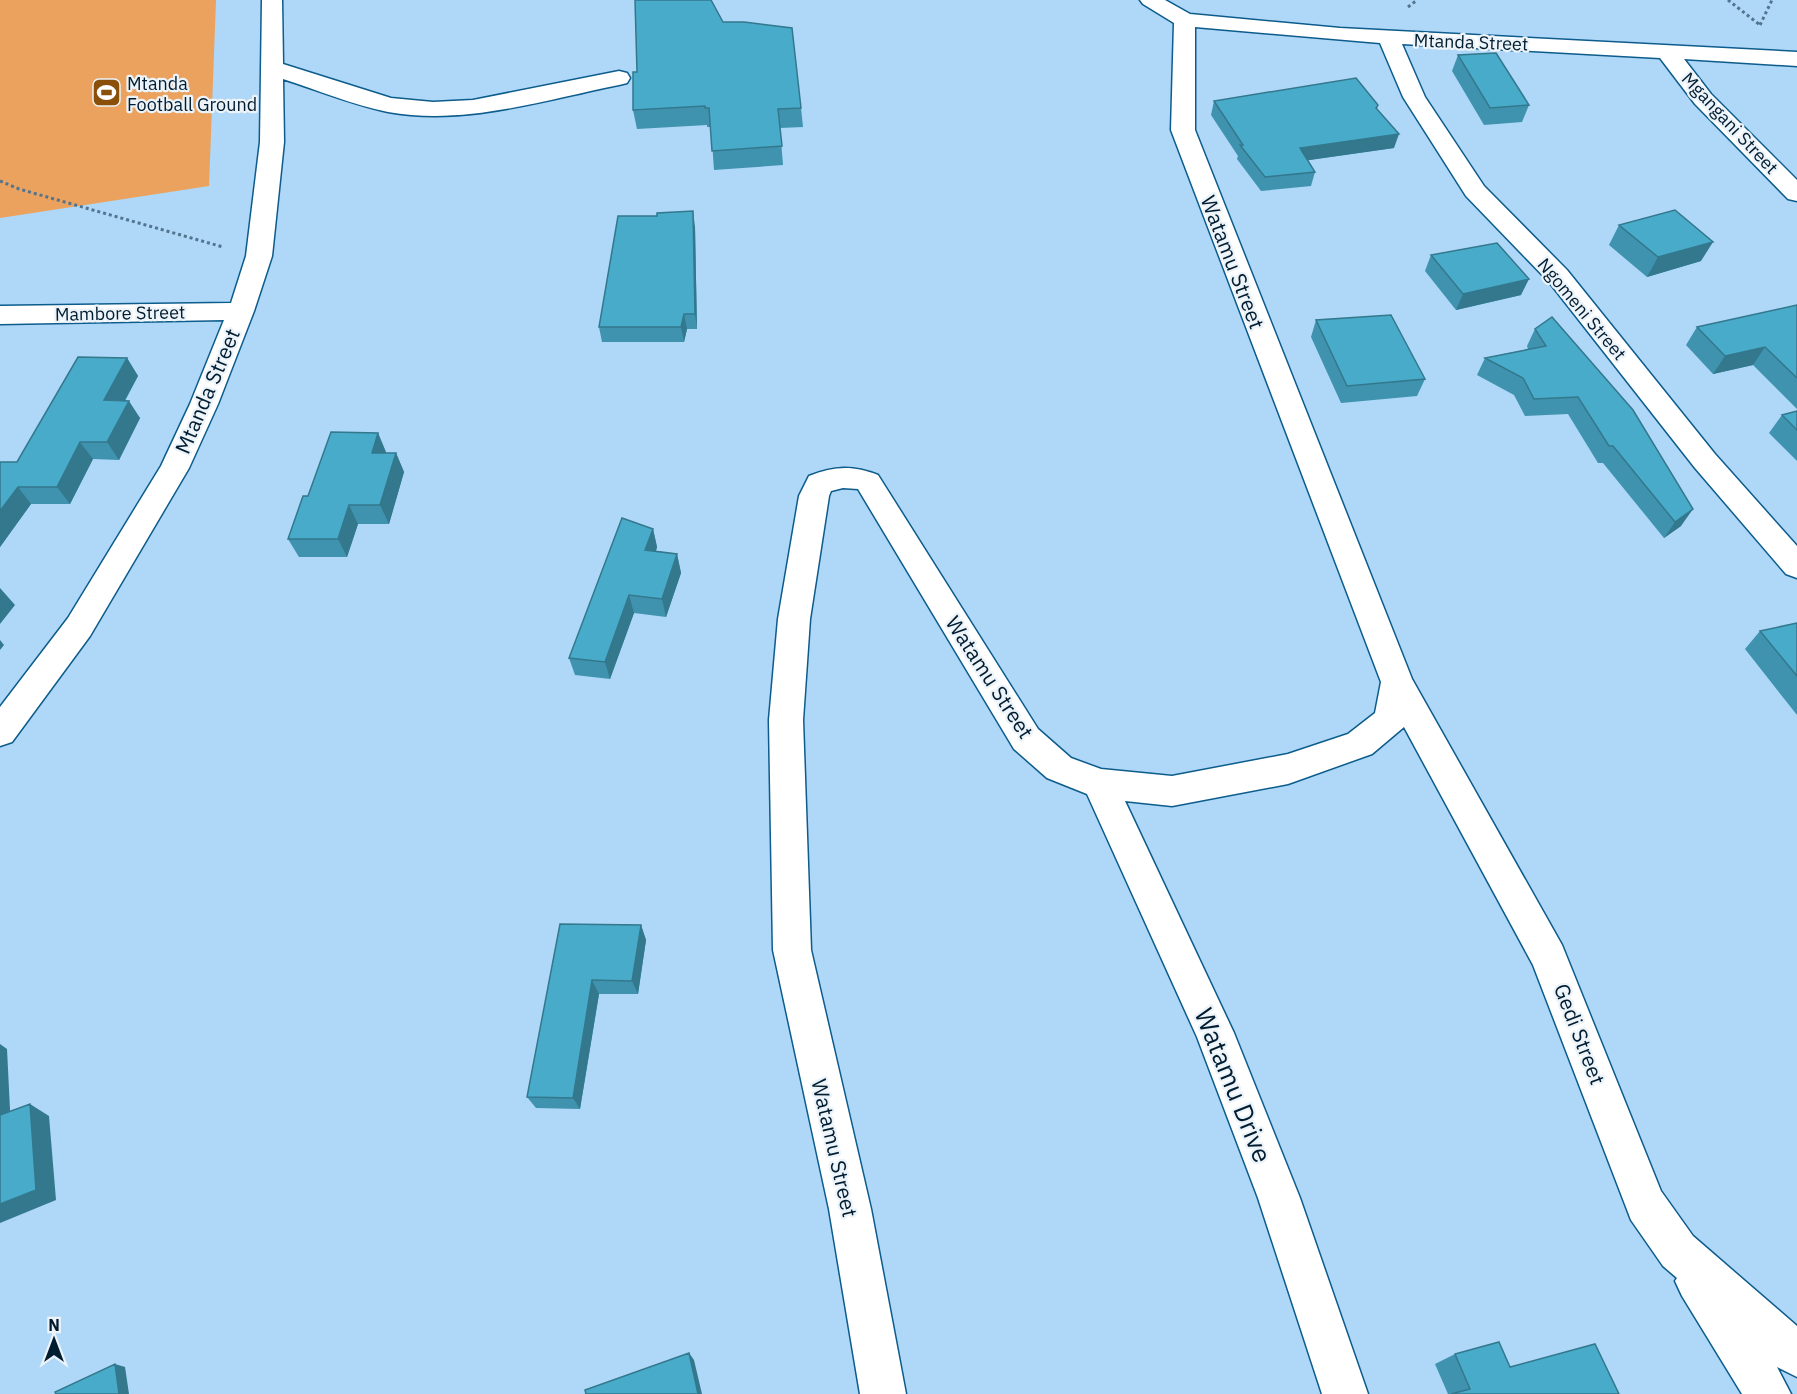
<svg xmlns="http://www.w3.org/2000/svg" width="1797" height="1394" font-family="'IBM Plex Sans',sans-serif">
  <style>
    .green { fill: #eaa25e }
    .lines { fill: none; stroke-linecap: round; stroke-linejoin: round }
    .street-casing { stroke: #0c5c8c; stroke-width: 3 }
    .path { stroke: #52748e; stroke-width: 3; stroke-dasharray: 3 3; stroke-linecap: butt }
    .street { fill: #fff; fill-rule: evenodd }
    .wall { fill: #3f93ae }
    .shaded-wall { fill: #33788d }
    .building { fill: #49abca; stroke: #33788d; stroke-width: 1.5 }
    .labels { text-anchor: middle; dominant-baseline: central; stroke-width: 4.5; stroke-linejoin: round; paint-order: stroke }
    .far-street-label { font-size: 18px; fill: #001c30; stroke: #ecf3f9 }
    .far-poi-label { font-size: 18px; fill: #001c30; stroke: #ecf3f9; text-anchor: start }
    .street-label { font-size: 21px; fill: #001c30; stroke: #ecf3f9 }
    .near-street-label { font-size: 26px; fill: #001c30; stroke: #ecf3f9 }
  </style>
  <rect width="100%" height="100%" fill="#aed7f8"/>
  <path class="green" d="M0,0H216L209,186L0,218Z"/>
  <g class="lines">
    <defs>
      <path id="street" d="M262,0H282L283,64L391,98L433,102L473,100L619,71L627,73L630,78L627,83L619,85C544,100 465,126 388,112C353,105 317,90 283,79L284,142L272,256L254,311L218,404L189,468L90,636L12,742L0,746V707L68,618L161,466L190,404L224,320L0,324V306L231,303L246,256L260,142Z
        M1140,0H1165L1190,14L1340,28L1797,52V66L1684,59L1711,94L1797,180V201L1788,199L1695,104L1660,58L1402,44L1425,97L1484,186L1567,270L1715,454L1797,546V578L1786,574L1695,468L1549,282L1466,196L1403,97L1380,43L1195,27V130L1412,679L1562,945L1661,1191L1693,1236L1797,1326V1377L1777,1367L1791,1394H1742L1682,1296L1675,1281L1677,1278L1663,1266L1631,1220L1533,965L1404,727L1372,754L1288,784L1172,806L1125,801L1234,1033L1300,1198L1368,1394H1322L1258,1198L1197,1037L1087,794L1047,778L1014,749L858,489L843,488L831,491L829,496L810,619L803,720L811,950L871,1209L906,1394H860L829,1209L773,950L769,720L778,619L799,496L809,476C834,466 853,465 878,475L1038,729L1071,758L1101,769L1172,776L1288,754L1348,734L1375,713L1381,682L1171,130L1174,23L1143,4Z"/>
    </defs>
    <use href="#street" class="street-casing"/>
    <path class="path" d="M1728,0L1760,25
      M1408,7L1417,0
      M1760,25L1772,0
      M0,181L19,189L223,247"/>
    <use href="#street" class="street"/>
  </g>
  <path class="wall" d="M723,22L801,108L803,127L780,128L783,165L714,170L711,127H707V125L637,129L633,110L637,72Z
    M1458,55L1529,105L1522,122L1484,125L1452,71Z
    M1214,101L1378,105L1377,109L1394,148L1308,160L1315,172L1311,186L1261,191L1237,159L1238,156L1211,115Z
    M657,216L695,227L697,329H687L684,342H602L599,327Z
    M1619,225L1701,261L1647,277L1609,245Z
    M1431,255L1521,295L1456,310L1425,271Z
    M1797,305V409L1753,365L1713,374L1686,345L1697,327Z
    M1316,320L1425,379L1417,396L1341,403L1311,337Z
    M1535,329L1681,526L1664,538L1603,463H1598L1568,414L1525,416L1514,395L1477,375L1485,358L1528,349L1527,346Z
    M127,358L138,376L125,401L140,418L119,460L93,459L70,504H31L0,547V462H17Z
    M1797,411V461L1769,433L1782,415Z
    M378,433L386,453H396L404,472L389,524H358L347,557H299L288,539L308,496Z
    M653,529L657,547L656,551L677,554L681,573L666,617L634,613L610,679L575,675L569,658Z
    M1797,623V715L1745,649L1760,631Z
    M560,924L641,925L646,940L638,994H599L580,1109L536,1108L527,1097Z
    M1455,1354L1510,1367L1619,1394H1448L1435,1364Z"/>
  <path class="shaded-wall" d="M1399,134L1394,148L1296,162L1300,148Z
    M693,211L695,227L697,329L695,314Z
    M1713,242L1701,261L1647,277L1658,257Z
    M1529,279L1521,295L1456,310L1463,294Z
    M684,314L687,329L684,342L681,327Z
    M1765,347L1753,365L1713,374L1725,356Z
    M127,358L138,376L115,418L104,400Z
    M129,401L140,418L119,460L107,442Z
    M378,433L386,452L380,472L372,453Z
    M80,442L93,459L70,504L57,487Z
    M396,453L404,472L389,524L380,505Z
    M18,487L31,504L0,547V511Z
    M349,505L358,524L347,557L338,539Z
    M1693,509L1681,526L1664,538L1675,522Z
    M653,529L657,547L650,569L645,550Z
    M677,554L681,573L666,617L662,599Z
    M0,588L15,605L0,624Z
    M629,595L634,613L610,679L605,662Z
    M0,640L4,645L0,650Z
    M641,925L646,940L638,994L632,981Z
    M592,980L599,994L580,1109L573,1098Z
    M0,1044L7,1049L11,1130L0,1124Z
    M30,1104L49,1116L56,1200L0,1223V1204Z
    M689,1353L694,1360L702,1394H698Z
    M115,1364L125,1367L129,1394H119Z"/>
  <path class="building" d="M635,0H711L723,22H744L792,28L801,108L778,109L782,146L712,151L709,108H705V106L633,110V72H637Z
    M1496,53L1529,105L1490,108L1458,55Z
    M1356,78L1378,105L1376,108L1399,134L1300,148L1315,172L1265,177L1240,145H1243L1214,101Z
    M1675,210L1713,242L1658,257L1619,225Z
    M693,211L695,314H684L681,327H599L618,216H657V213Z
    M1497,243L1529,279L1463,294L1431,255Z
    M1797,305V378L1765,347L1725,356L1697,327Z
    M1391,315L1425,379L1347,386L1316,320Z
    M1552,317L1633,410L1693,509L1675,522L1613,446H1609L1578,397L1534,399L1523,378L1485,358L1546,346L1535,329Z
    M78,357L127,358L104,400L129,401L107,442H80L57,487H18L0,511V462H17Z
    M1797,411V430L1782,415Z
    M331,432L378,433L372,453H396L380,505H349L338,539H288L303,496H308Z
    M622,518L653,529L645,550L677,554L662,599L629,595L605,662L569,658Z
    M1797,623V676L1760,631Z
    M560,924L641,925L632,981L592,980L573,1098L527,1097Z
    M30,1104L36,1190L0,1204V1115Z
    M1499,1342L1510,1367L1595,1344L1619,1394H1451L1470,1389L1455,1354Z
    M689,1353L698,1394H586L585,1390Z
    M115,1364L119,1394H56L55,1392Z"/>
  <defs>
    <symbol id="stadium-square" viewBox="-11 -11 22 22"><rect x="-9" y="-9" width="18" height="18" rx="4" fill="#8a4f08" stroke="#ecf3f9"/><path d="M0-5a6.5 5 0 1 0 0 10a6.5 5 0 1 0 0-10ZM-3.5-1.8h7v3.6h-7Z" fill="#fff"/></symbol>
  </defs>
  <g fill-rule="evenodd">
    <use href="#stadium-square" x="90" y="76" width="33" height="33"/>
  </g>
  <g class="labels">
    <g class="far-street-label">
      <text transform="translate(1471 42) rotate(2)">Mtanda Street</text>
      <text transform="translate(1730 123) rotate(47)">Mgangani Street</text>
      <text transform="translate(1582 309) rotate(50)">Ngomeni Street</text>
      <text transform="translate(120 313) rotate(-1)">Mambore Street</text>
    </g>
    <g class="far-poi-label">
      <text x="127" y="83">Mtanda<tspan x="127" dy="21">Football Ground</tspan></text>
    </g>
    <g class="street-label">
      <text transform="translate(1233 262) rotate(69)">Watamu Street</text>
      <text transform="translate(207 391) rotate(-67)">Mtanda Street</text>
      <text transform="translate(990 677) rotate(57)">Watamu Street</text>
      <text transform="translate(1580 1034) rotate(69)">Gedi Street</text>
      <text transform="translate(835 1148) rotate(77)">Watamu Street</text>
    </g>
    <g class="near-street-label">
      <text transform="translate(1234 1085) rotate(68)">Watamu Drive</text>
    </g>
  </g>
  <g transform="translate(54 1340)" stroke="#ecf3f9" stroke-width="4.5" paint-order="stroke">
  <path d="M0-4.5L10 22L0 15L-10 22Z" fill="#001c30"/>
  <text y="-9" font-size="16" font-weight="bold" text-anchor="middle" fill="#001c30">N</text>
  </g>
</svg>
